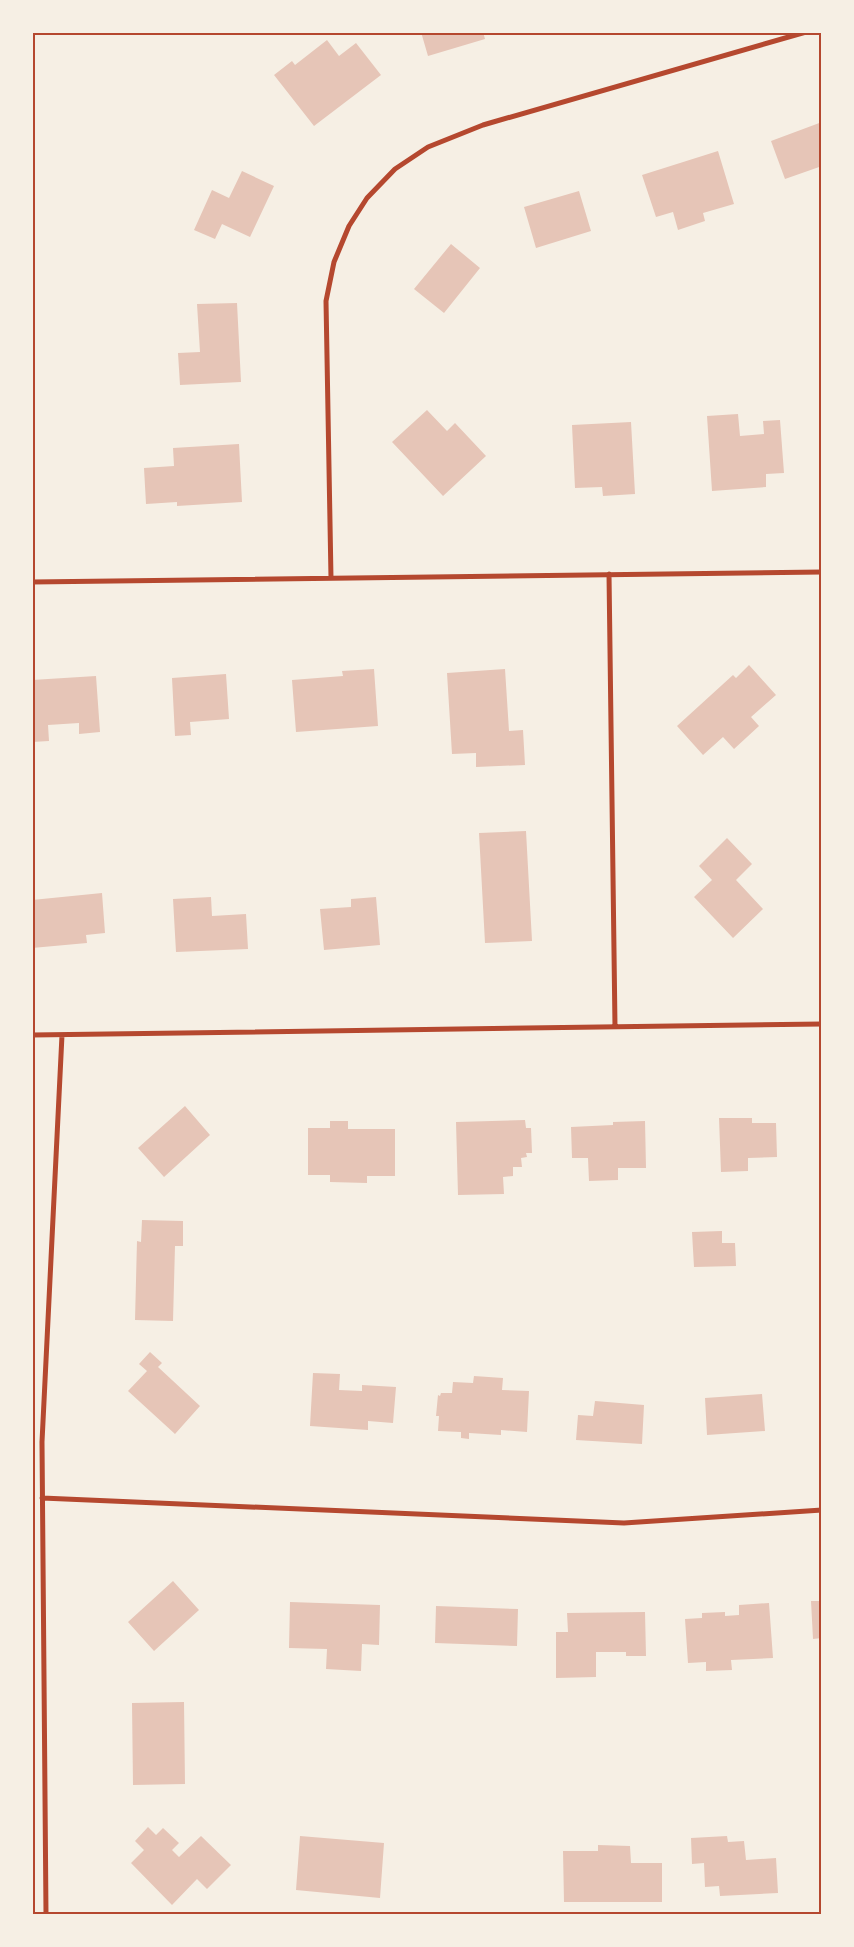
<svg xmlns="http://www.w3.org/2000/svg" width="854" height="1947" font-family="'Alegreya Sans',sans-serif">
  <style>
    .building { fill: #e6c5b7 }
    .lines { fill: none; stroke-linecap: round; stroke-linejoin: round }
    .minor { stroke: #b5482f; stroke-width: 5 }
    .neatline { fill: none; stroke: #b5482f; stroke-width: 2 }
  </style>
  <rect width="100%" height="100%" fill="#f6efe4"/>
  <path class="building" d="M421,32H483L485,39L428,56Z
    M327,40L339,56L356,43L381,75L314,126L274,75L292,61L295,65Z
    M822,122V166L785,179L771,141Z
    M718,151L734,204L703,213L705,221L678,230L673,212L656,217L642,175Z
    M242,171L274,186L250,237L222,224L215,239L194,230L212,190L229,198Z
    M579,191L591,231L536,248L524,207Z
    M451,244L480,268L444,313L414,289Z
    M237,303L241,382L180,385L178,353L200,352L197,304Z
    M427,410L447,431L455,423L486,456L443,496L392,442Z
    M738,414L740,436L764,434L763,421L780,420L784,473L766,474V487L712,491L707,416Z
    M631,422L635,494L603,496L602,487L575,488L572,425Z
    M239,444L242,502L177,506V502L146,504L144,468L174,466L173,448Z
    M749,665L776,695L751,717L759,726L734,749L723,737L703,755L677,726L733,675L736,678Z
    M374,669L378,726L296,732L292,680L343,676L342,671Z
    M505,669L509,731L523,730L525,765L476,767V753L452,754L447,673Z
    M226,674L229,719L190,722L191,735L175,736L172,678Z
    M96,676L100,732L79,734V723L48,725L49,741L32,742V680Z
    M526,831L532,941L485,943L479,833Z
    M727,838L752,864L736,880L763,909L733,938L694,897L712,880L699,866Z
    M102,893L105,933L86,935L87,943L32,948V900Z
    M211,897L212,916L246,914L248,949L176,952L173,899Z
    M376,897L380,945L324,950L320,909L351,907V899Z
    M185,1106L210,1135L164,1177L138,1148Z
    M719,1118H752V1123H776L777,1157L748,1158V1171L721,1172Z
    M525,1120L526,1128H531L532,1153H526L527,1157L521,1158L522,1167H513V1176L503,1177L504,1194L458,1195L456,1122Z
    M330,1121H348V1129H395V1176H367V1183L330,1182V1175H308V1128H330Z
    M645,1121L646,1168H618V1180L589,1181L588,1158H572L571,1127L613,1125V1122Z
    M142,1220L183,1221V1246H175L173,1321L135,1320L137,1241L141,1242Z
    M722,1231V1243H735L736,1266L694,1267L692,1232Z
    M150,1352L162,1363L158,1367L200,1406L175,1434L128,1391L147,1371L139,1364Z
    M313,1373L340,1374L339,1390L362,1391V1385L396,1387L393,1423L368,1421V1430L310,1426Z
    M474,1376L503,1378L502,1390L529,1391L527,1432L501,1430V1435L469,1433V1439L461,1438V1432L438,1431L439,1416H436L438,1395L440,1396L441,1393H452L453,1382L473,1383Z
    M762,1394L765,1431L707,1435L705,1398Z
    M595,1401L644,1405L642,1444L576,1440L578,1415L593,1416Z
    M173,1581L199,1610L154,1651L128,1622Z
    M811,1601H822V1638L813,1639Z
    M290,1602L380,1605L379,1645L362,1644L361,1671L326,1669L327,1649L289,1648Z
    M769,1603L773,1658L731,1660L732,1670L706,1671V1662L688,1663L685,1619L702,1618V1613L725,1612V1616L739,1615V1605Z
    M436,1606L518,1609L517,1646L435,1643Z
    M645,1612L646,1656H626V1652H596V1677L556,1678V1632H568L567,1613Z
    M184,1702L185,1784L133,1785L132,1703Z
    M148,1827L156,1835L163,1828L179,1843L172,1850L179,1857L201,1836L231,1865L207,1889L197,1879L172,1905L131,1863L144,1850L135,1841Z
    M300,1836L384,1843L380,1898L296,1890Z
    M727,1836L728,1842L744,1841L746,1860L776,1858L778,1893L720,1896L719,1886L705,1887L704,1863L692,1864L691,1838Z
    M598,1845L630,1846L631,1863H662V1902H564L563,1851H598Z"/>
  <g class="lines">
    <path class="minor" d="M609,574L615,1027
      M331,578L326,301L334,262L349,226L367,198L395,169L428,147L483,125L806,32
      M32,582L822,572
      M32,1035L822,1024
      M42,1498L624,1523L822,1510
      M46,1914L42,1442L62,1035"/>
  </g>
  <rect width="854" height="1947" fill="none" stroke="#f6efe4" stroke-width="68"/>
  <rect x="34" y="34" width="786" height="1879" class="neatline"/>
</svg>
